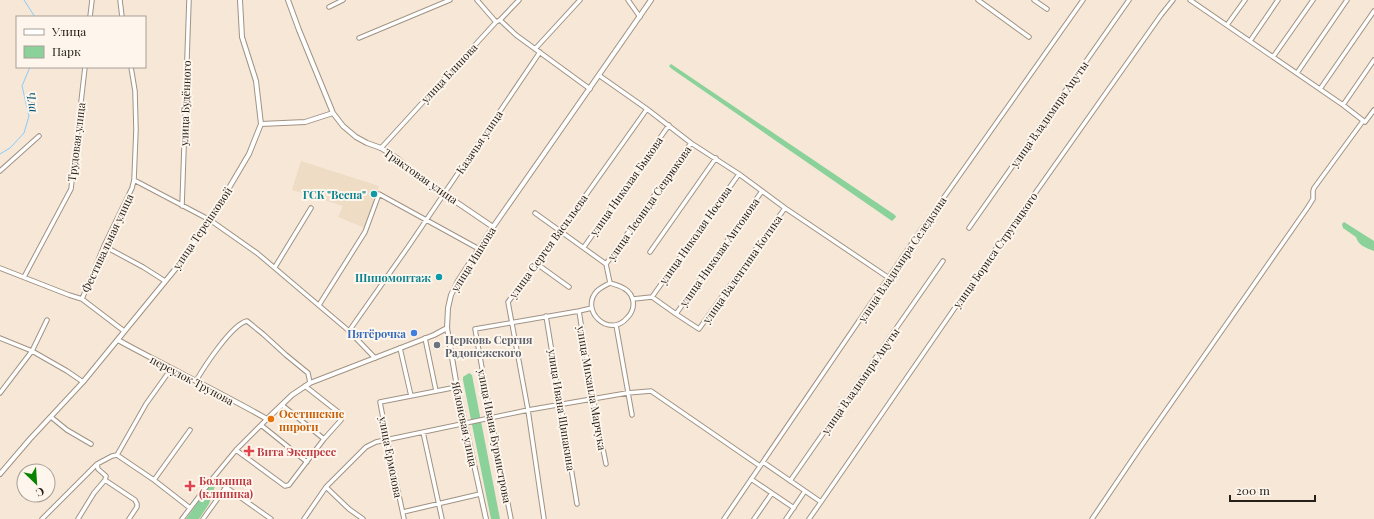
<svg xmlns="http://www.w3.org/2000/svg" width="1374" height="519" font-family="'Playfair Display',serif">
  <style>
    .built { fill: #efdcc5 }
    .green { fill: #8ad19a }
    .lines { fill: none; stroke-linecap: round; stroke-linejoin: round }
    .stream { stroke: #88ccfb; stroke-width: 1 }
    .minor-casing { stroke: #a19384; stroke-width: 5.5 }
    .tertiary-casing { stroke: #a19384; stroke-width: 6 }
    .minor { stroke: #fff; stroke-width: 3.5 }
    .tertiary { stroke: #fff; stroke-width: 4 }
    .culture-dot { fill: #0f9aa8; stroke: #fef6ec; stroke-width: 1.5 }
    .shop-dot { fill: #3f7fe0; stroke: #fef6ec; stroke-width: 1.5 }
    .worship-dot { fill: #6b7280; stroke: #fef6ec; stroke-width: 1.5 }
    .food-dot { fill: #e8710a; stroke: #fef6ec; stroke-width: 1.5 }
    .health-dot { fill: #e0444e; stroke: #fef6ec; stroke-width: 1.5 }
    .labels { text-anchor: middle; dominant-baseline: central; stroke-width: 4; stroke-linejoin: round; paint-order: stroke }
    .street-label { font-size: 11px; fill: #26201a; stroke: #fef6ec }
    .culture-label { font-size: 11px; font-weight: bold; fill: #0d838f; stroke: #fef6ec; text-anchor: end }
    .shop-label { font-size: 11px; font-weight: bold; fill: #366cbe; stroke: #fef6ec; text-anchor: end }
    .worship-label { font-size: 11px; font-weight: bold; fill: #5b616d; stroke: #fef6ec; text-anchor: start }
    .food-label { font-size: 11px; font-weight: bold; fill: #c56008; stroke: #fef6ec; text-anchor: start }
    .health-label { font-size: 11px; font-weight: bold; fill: #be3a42; stroke: #fef6ec; text-anchor: start }
    .water-label { font-size: 12px; font-style: italic; fill: #024e73; stroke: #fef6ec }
  </style>
  <rect width="100%" height="100%" fill="#f6e7d7"/>
  <path class="built" d="M301,161L379,186L365,228L338,217L343,206L292,190Z"/>
  <path class="green" d="M671,64L895,215L896,217L892,221L672,69L669,66Z
    M1344,222L1374,241V251C1366,248 1358,245 1356,237L1343,228L1342,224Z
    M469,373L472,375L500,519H491L463,380V377Z
    M211,484L215,486L209,504L199,519H186Z"/>
  <g class="lines">
    <path class="stream" d="M24,0L35,17
      M0,154L10,148L24,133L29,116L22,86L30,67"/>
    <defs>
      <path id="minor" d="M120,0L122,17
        M477,0L496,22
        M628,0L640,17
        M978,0L1029,37
        M1034,0L1047,9
        M1190,0L1343,105L1365,122L1374,110
        M329,7L343,0
        M90,17L92,0
        M500,20L516,35L590,89
        M1227,25L1245,0
        M359,38L450,0
        M1250,41L1278,0
        M535,49L580,0
        M1273,57L1313,0
        M1297,73L1347,0
        M600,76L647,109L691,143L739,174L785,208L889,278
        M1320,89L1374,11
        M1343,105L1374,60
        M381,148L496,22L500,20L519,0
        M0,171L39,136
        M134,180L210,220L257,253L349,331L375,358
        M182,206L189,0
        M535,213L606,264L610,283
        M969,228L1129,0
        M104,246L143,267L165,281
        M584,247L669,125
        M650,252L716,158
        M537,264L569,287
        M606,264L691,143
        M275,267L311,208
        M0,268L69,295L82,299L124,331
        M24,277L71,189L85,67
        M610,283C620,286 631,289 633,301C634,307 632,313 627,318C609,339 579,310 597,291C600,288 606,285 610,283Z
        M652,297L739,174
        M82,299L104,246L132,188L134,180L136,130L135,91L131,67
        M633,299L652,297L676,314L699,329L785,208
        M319,305L365,232L379,194L479,249
        M579,311L593,399L606,464
        M676,314L762,191
        M546,316L577,504
        M616,325L632,415
        M349,331L408,247L540,52
        M0,338L32,351L67,371L83,382
        M425,338L436,391
        M400,348L411,396
        M196,381C204,367 232,324 247,321L263,334L286,355L308,373L310,383
        M0,393L32,351L47,320
        M282,405L324,439
        M51,417L67,430L91,444
        M261,425L307,462
        M423,432L442,519
        M236,450L285,486L289,485L324,439L341,420L342,415L305,386
        M117,455L154,480L190,508
        M763,462L821,502L983,267L1161,15L1173,0
        M97,464L98,469L106,476L105,480L135,500L137,504V507L129,519
        M213,478L271,519
        M751,479L794,508
        M154,480L190,430
        M790,481L943,261
        M326,487L349,509L363,519
        M403,512L480,494
        M42,519L97,464L112,456L117,455L146,404L171,369
        M78,519L94,493L105,480
        M182,519L213,478L236,450L267,419
        M203,519L226,487
        M304,519L326,487L366,447L376,442L528,410L627,393L651,391L760,466
        M404,519L388,444L380,402L457,387
        M511,519L491,418L475,329L579,311L592,308
        M544,519L528,410L508,302L537,264L647,109
        M724,519L923,227L1083,0
        M754,519L772,493
        M786,519L805,491
        M809,519L821,502
        M1092,519L1142,445L1308,207L1313,199V191L1314,188L1363,121"/>
      <path id="tertiary" d="M288,0L299,30L333,113L343,126L356,137L367,143L381,148L397,158L415,174L493,227
        M261,124L305,122L333,113
        M118,340C167,367 218,391 267,419L292,395L310,383L434,335L447,328
        M0,474L30,439L83,382L186,256L200,232L210,220L249,154L261,124L256,81L242,37L240,0
        M486,519L457,387L447,328L448,308L451,295L458,281L493,227L651,0"/>
    </defs>
    <use href="#minor" class="minor-casing"/>
    <use href="#tertiary" class="tertiary-casing"/>
    <use href="#minor" class="minor"/>
    <use href="#tertiary" class="tertiary"/>
  </g>
  <g class="culture-dot">
    <circle cx="374" cy="194" r="4"/>
    <circle cx="439" cy="277" r="4"/>
  </g>
  <circle class="shop-dot" cx="414" cy="333" r="4"/>
  <circle class="worship-dot" cx="437" cy="345" r="4"/>
  <circle class="food-dot" cx="271" cy="419" r="4"/>
  <g class="health-dot">
    <path d="M247 445h4v4h4v4h-4v4h-4v-4h-4v-4h4z"/>
    <path d="M188 480h4v4h4v4h-4v4h-4v-4h-4v-4h4z"/>
  </g>
  <g class="labels">
    <g class="street-label">
      <text transform="translate(449 73) rotate(-47)">улица Блинова</text>
      <text transform="translate(185 103) rotate(-88)">улица Будённого</text>
      <text transform="translate(1049 114) rotate(-55)">улица Владимира Ацуты</text>
      <text transform="translate(76 142) rotate(-83)">Трудовая улица</text>
      <text transform="translate(479 142) rotate(-56)">Казачья улица</text>
      <text transform="translate(421 176) rotate(35)">Трактовая улица</text>
      <text transform="translate(626 186) rotate(-55)">улица Николая Быкова</text>
      <text transform="translate(649 203) rotate(-55)">улица Леонида Севрюкова</text>
      <text transform="translate(202 228) rotate(-56)">улица Терешковой</text>
      <text transform="translate(695 235) rotate(-55)">улица Николая Носова</text>
      <text transform="translate(107 243) rotate(-65)">Фестивальная улица</text>
      <text transform="translate(548 246) rotate(-54)">улица Сергея Васильева</text>
      <text transform="translate(995 250) rotate(-55)">улица Бориса Стругацкого</text>
      <text transform="translate(719 252) rotate(-55)">улица Николая Антонова</text>
      <text transform="translate(473 259) rotate(-58)">улица Ишкова</text>
      <text transform="translate(902 259) rotate(-56)">улица Владимира Селедкина</text>
      <text transform="translate(742 269) rotate(-55)">улица Валентина Котика</text>
      <text transform="translate(192 380) rotate(28)">переулок Трунова</text>
      <text transform="translate(860 381) rotate(-55)">улица Владимира Ацуты</text>
      <text transform="translate(592 388) rotate(80)">улица Михаила Марчука</text>
      <text transform="translate(562 410) rotate(81)">улица Ивана Щипакина</text>
      <text transform="translate(465 424) rotate(78)">Яблоневая улица</text>
      <text transform="translate(495 436) rotate(79)">улица Ивана Бурмистрова</text>
      <text transform="translate(391 457) rotate(79)">улица Ермолова</text>
    </g>
    <g class="culture-label">
      <text x="366" y="194">ГСК "Весна"</text>
      <text x="431" y="277">Шиномонтаж</text>
    </g>
    <g class="shop-label">
      <text x="406" y="333">Пятёрочка</text>
    </g>
    <g class="worship-label">
      <text x="445" y="339">Церковь Сергия<tspan x="445" dy="13">Радонежского</tspan></text>
    </g>
    <g class="food-label">
      <text x="279" y="413">Осетинские<tspan x="279" dy="13">пироги</tspan></text>
    </g>
    <g class="health-label">
      <text x="257" y="451">Вита Экспресс</text>
      <text x="199" y="480">Больница<tspan x="199" dy="13">(клиника)</tspan></text>
    </g>
    <g class="water-label">
      <text transform="translate(33 102) rotate(79)">Чла</text>
    </g>
  </g>
  <rect x="16" y="16" width="130" height="52" fill="#fef6ec" stroke="#a8a098"/>
  <rect x="24" y="29" width="20" height="6" fill="#ffffff" stroke="#a8a098"/>
  <text x="52" y="36" font-size="12" fill="#26201a">Улица</text>
  <rect x="24" y="46" width="20" height="12" fill="#8ad19a" stroke="#a8a098"/>
  <text x="52" y="56" font-size="12" fill="#26201a">Парк</text>
  <g transform="translate(36 483) rotate(155)"><circle r="19" fill="#fef6ec" stroke="#a8a098"/>
  <path d="M0-3L7 15L0 10L-7 15Z" fill="#088400"/>
  <text y="-6" font-size="11" font-weight="bold" text-anchor="middle" fill="#26201a">С</text>
  </g>
  <path d="M1230 495v6h85v-6" fill="none" stroke="#26201a" stroke-width="2"/>
  <text x="1236" y="495" font-size="12" fill="#26201a" stroke="#fef6ec" stroke-width="3" paint-order="stroke">200 m</text>
</svg>
